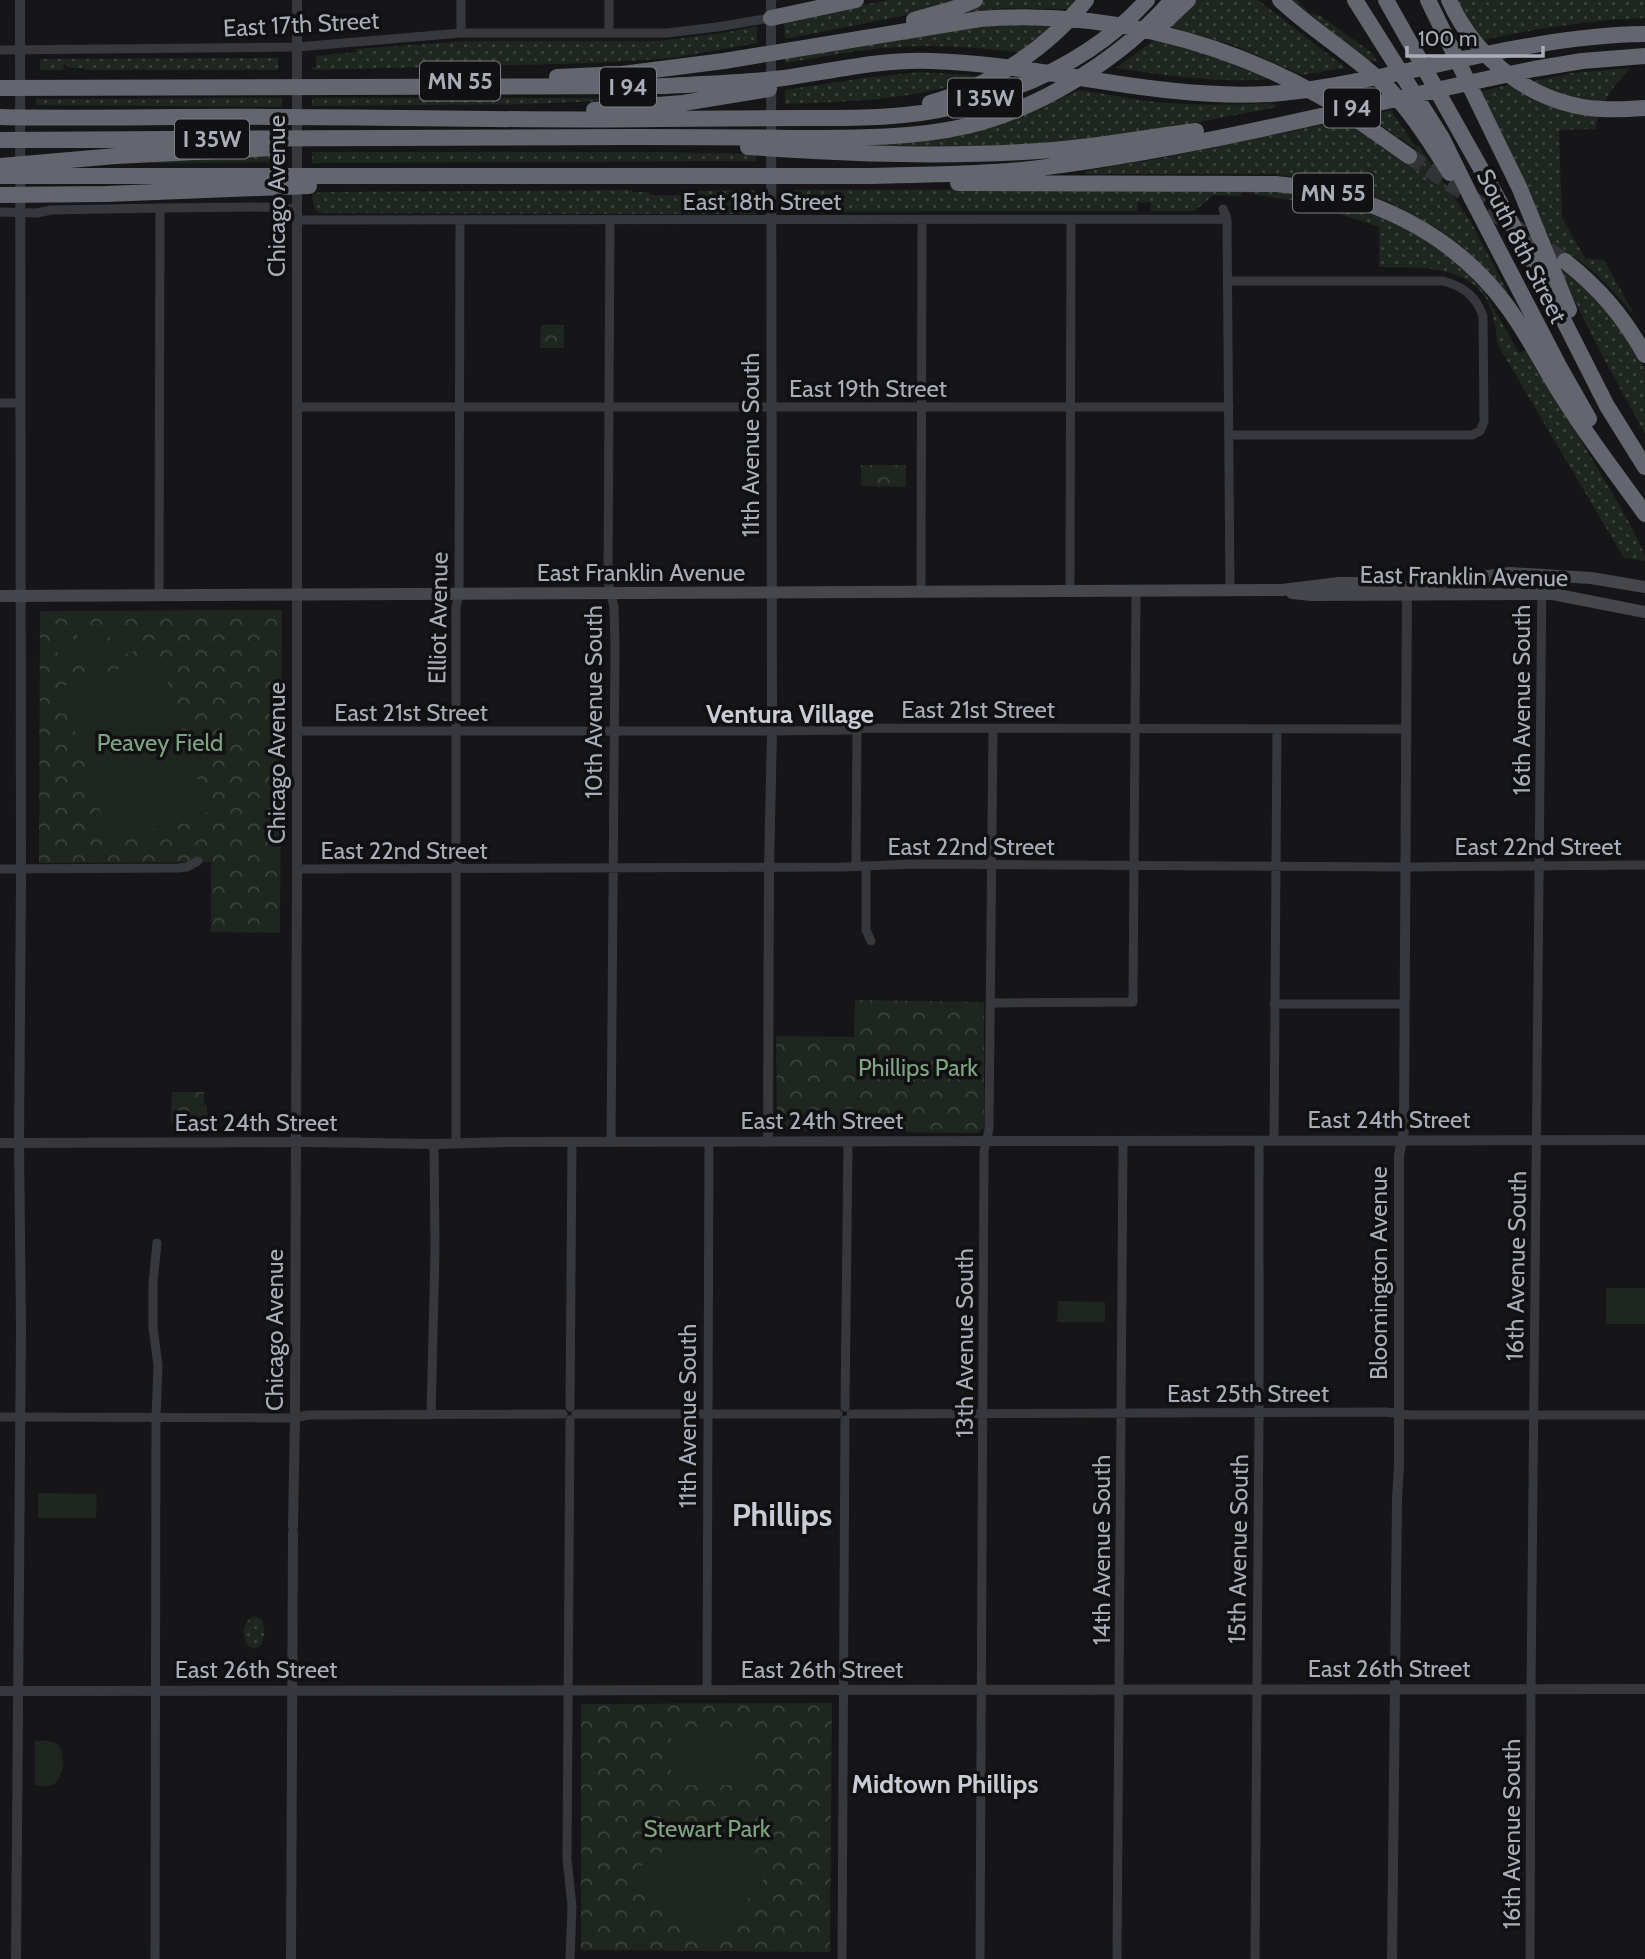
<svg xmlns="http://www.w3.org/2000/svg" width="1645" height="1959" font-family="Cabin,sans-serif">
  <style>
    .grass { fill: url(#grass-dots) }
    .park { fill: url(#park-crowns) }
    .garden { fill: #1e261f }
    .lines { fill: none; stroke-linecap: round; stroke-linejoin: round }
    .motorway-tunnel { stroke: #333438; stroke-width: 16; stroke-dasharray: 16 8; stroke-linecap: butt }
    .minor { stroke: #37383d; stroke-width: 9 }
    .tertiary { stroke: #37383d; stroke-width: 10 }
    .secondary { stroke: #45474d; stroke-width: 12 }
    .motorway { stroke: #63666e; stroke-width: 16 }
    .labels { text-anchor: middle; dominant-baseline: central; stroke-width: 7; stroke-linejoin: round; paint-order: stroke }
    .shield { fill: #111113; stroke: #7b7e86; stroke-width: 2 }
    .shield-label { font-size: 23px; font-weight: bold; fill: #a8adb8 }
    .street-label { font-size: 24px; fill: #a8adb8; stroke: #111113 }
    .park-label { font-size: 24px; fill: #7fa381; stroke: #111113 }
    .neighbourhood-label { font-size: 26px; font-weight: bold; fill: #c9ccd4; stroke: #111113 }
    .district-label { font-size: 32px; font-weight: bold; fill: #c9ccd4; stroke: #111113 }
  </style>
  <defs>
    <pattern id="grass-dots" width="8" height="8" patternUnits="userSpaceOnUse" patternTransform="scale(1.75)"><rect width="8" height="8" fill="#1e261f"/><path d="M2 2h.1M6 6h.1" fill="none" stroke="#3c433d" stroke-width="1.8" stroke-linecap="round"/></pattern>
    <pattern id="park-crowns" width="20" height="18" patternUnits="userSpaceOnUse" patternTransform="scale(1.75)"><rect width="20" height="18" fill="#1e261f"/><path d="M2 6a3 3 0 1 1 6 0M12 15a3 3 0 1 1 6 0" fill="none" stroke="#3c433d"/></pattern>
  </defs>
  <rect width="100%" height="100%" fill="#161618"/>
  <path class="grass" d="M889,0H965L932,10L785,39L784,20Z
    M983,0H1076L1068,9L1007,8L965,13L963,9Z
    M1194,0H1258L1346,68L1302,75L1233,45L1167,26Z
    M1288,0H1297L1309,13L1321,16L1372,53L1377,61L1369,62Z
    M1454,0H1645V18C1588,20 1534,29 1479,41Z
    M985,23L1052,26L1019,52C979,48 939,44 899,47C860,49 823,57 785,63V54Z
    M757,26V43L673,58L595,63L312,70V67H316V56L356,52V49L467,41H660L728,32Z
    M1154,40C1195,48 1232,62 1271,79C1218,83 1167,76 1116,68Z
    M278,58V70H85L84,68H71L64,64L63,70H40V59Z
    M1630,68L1613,88L1604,102L1569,98L1530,82L1572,73Z
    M920,72L980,76C918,101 851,101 785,104V90L864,78Z
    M1512,84L1599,114L1595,129L1559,130L1562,218L1585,258L1604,260L1635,316C1615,293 1596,271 1570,254L1562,267L1598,296L1637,353L1645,371V434L1604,359L1559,270L1478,92Z
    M1079,90C1102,93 1125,98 1148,101C1189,106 1231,105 1272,103L1277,107L1118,137L972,149L846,146L1022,116Z
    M659,96L658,99L524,104L312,106V98H600Z
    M282,98V107L36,105V99Z
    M1391,110L1415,146L1414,148L1367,116Z
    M1345,120L1405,161L1418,145L1471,222L1516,308L1471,256L1442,232L1389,202L1328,181L1273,174H1085V171L1157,159Z
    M312,152H659L756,154V161L312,163Z
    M263,153H282V162L151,163L155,160Z
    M1263,189L1340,200L1412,229L1465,270L1485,293L1519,353L1528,349L1630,524L1645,555V561L1624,558L1498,345C1496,331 1494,315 1488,302C1469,264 1415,267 1379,267V227L1307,203L1242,192L1241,196L1213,195L1195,211H1151V203L1138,202L1137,211L790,212L784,203V190Z
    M632,190L633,192H646L652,195H687V191L756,190L757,214L319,213L314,208L312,193L326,192Z
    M254,1616L261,1619L265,1632L261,1645L254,1649L247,1645C242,1635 242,1622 254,1616Z"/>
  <path class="park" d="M541,325H564V348H540Z
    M861,465H906V487L861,486Z
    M282,610L280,933L211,932V862L39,863L40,611Z
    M855,1000L984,1002V1128L978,1133L779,1131L777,1127L776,1036L854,1037Z
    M172,1092H204V1105H207V1114L210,1115V1123H171Z
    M832,1703L830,1952L581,1950V1704Z"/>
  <path class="garden" d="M94,624L112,653L94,664L76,634Z
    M127,626L135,651L116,657L108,632Z
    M68,630L86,659L67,670L50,640Z
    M159,656L208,812L110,842L61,687Z
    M1606,1288H1645V1324H1606Z
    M1058,1301L1105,1302V1322H1057Z
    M38,1493L97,1494L96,1518H38Z
    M671,1727H754V1785H671Z
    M35,1741C42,1740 51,1740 57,1744C67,1753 64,1780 52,1785C46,1787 40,1786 35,1785Z
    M704,1841C734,1846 747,1851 769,1872L737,1913L703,1944L669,1912L637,1870C660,1850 673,1845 704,1841Z"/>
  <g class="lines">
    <path class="motorway-tunnel" d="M1409,156L1565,261"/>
    <path class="minor" d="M461,33V0
      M609,33V0
      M0,50L297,47L461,33H667L717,27L771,18
      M1223,209L1227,219L1230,590
      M0,212L37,213L51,210L160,208L269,207L297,209
      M297,220L1227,219
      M610,220L608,581L614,607L615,647L611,1142
      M1228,281H1443C1463,286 1476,296 1483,316L1484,422L1480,431L1472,435H1229
      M0,403H20
      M297,407H1229
      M921,591L922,220
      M1070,591L1071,220
      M159,595L160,208
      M297,731H772L851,730L857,728L1407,729
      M856,866L857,728
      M866,866V930L871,941
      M0,869L178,868L187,867L198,861
      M297,869L842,867L913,864L1406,867L1645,865
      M990,1003L1133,1002L1136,590
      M1274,1004H1404
      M1274,1140L1277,729
      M456,1143V607L459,594L460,220
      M570,1407L572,1142
      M845,1407L848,1142
      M576,1414H838
      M851,1414L1386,1412L1410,1415H1645
      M431,1415L435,1251L434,1144
      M0,1417L295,1418L308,1415L563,1414
      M570,1420L567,1859L572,1906L570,1959
      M707,1690L709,1142
      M155,1959L156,1418L158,1365L153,1328V1283L157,1243
      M842,1959L845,1420
      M980,1959L984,1151L989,1129L993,729
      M1117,1959L1123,1141
      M1255,1959L1259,1412V1140
      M1530,1959L1531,1689L1542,574"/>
    <path class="tertiary" d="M768,1142L769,867L772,731L771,0
      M0,1143L310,1142L434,1144L506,1142L1645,1140
      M293,1527L295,1418L297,869V0
      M0,1691L1645,1689
      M16,1959L21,1328L19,1143L21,881L20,0
      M291,1959L293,1533
      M1392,1959L1397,1500L1399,1465V1156L1404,1130L1407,587"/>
    <path class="secondary" d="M1292,593L1311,595L1553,594L1645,612
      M0,596L1282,590L1339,583H1374L1407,587L1510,573L1591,578L1645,587"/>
    <path class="motorway" d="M1280,0C1314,32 1356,56 1389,89C1413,114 1431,144 1450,173
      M1355,0L1442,138L1471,197L1560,368L1589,419
      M1386,0L1539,272L1607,406L1645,467
      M1428,0L1520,189L1569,310
      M1449,0C1476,60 1534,105 1601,109C1616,110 1631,109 1645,108
      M771,18L856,0
      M914,20L953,9L975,0
      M1154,32L1188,0
      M557,77L622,74L724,61L980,19C1097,10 1218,38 1320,96C1351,114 1380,136 1409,156
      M0,88L662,86C703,84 743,83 784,78C833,71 881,59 931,61C1044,64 1154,100 1268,94C1307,92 1345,83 1384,76C1470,58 1557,35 1645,34
      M930,103C989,87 1048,48 1086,0
      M594,110L683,103L769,89
      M0,117C91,119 182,116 273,117C401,117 529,121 658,119C705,119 752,118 800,118C851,118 904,119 953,107C1026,89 1096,57 1147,0
      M0,140C211,139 422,137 633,137C686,137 739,137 792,138C850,138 910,139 967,126C1042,108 1122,58 1172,0
      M748,147C849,154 951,158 1053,150C1101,146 1148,137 1196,131
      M0,166L116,156L273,148
      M0,176H872C925,174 978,175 1031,169C1201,149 1367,103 1534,69L1582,61L1645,56
      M958,183L1276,184C1369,192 1455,233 1509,309C1528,335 1542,364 1559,391C1585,434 1616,473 1645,514
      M0,195L106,194L309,186
      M1565,261C1600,289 1623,316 1645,355"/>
  </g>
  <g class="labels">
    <g class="shield">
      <rect x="420" y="61.5" width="80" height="39" rx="5"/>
      <rect x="600" y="67.5" width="56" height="39" rx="5"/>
      <rect x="948" y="78.5" width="74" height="39" rx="5"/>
      <rect x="1324" y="88.5" width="56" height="39" rx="5"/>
      <rect x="175" y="119.5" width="74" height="39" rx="5"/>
      <rect x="1293" y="173.5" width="80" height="39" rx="5"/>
    </g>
    <g class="shield-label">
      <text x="460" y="81">MN 55</text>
      <text x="628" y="87">I 94</text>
      <text x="985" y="98">I 35W</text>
      <text x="1352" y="108">I 94</text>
      <text x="212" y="139">I 35W</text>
      <text x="1333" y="193">MN 55</text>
    </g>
    <g class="street-label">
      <text transform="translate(301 24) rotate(-3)">East 17th Street</text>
      <text transform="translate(276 196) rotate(-90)">Chicago Avenue</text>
      <text x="762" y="201">East 18th Street</text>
      <text transform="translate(1522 246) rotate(63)">South 8th Street</text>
      <text x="868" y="388">East 19th Street</text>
      <text transform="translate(750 445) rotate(-90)">11th Avenue South</text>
      <text x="641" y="572">East Franklin Avenue</text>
      <text transform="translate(1464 576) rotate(1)">East Franklin Avenue</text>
      <text transform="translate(438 618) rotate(-89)">Elliot Avenue</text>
      <text transform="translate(1521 700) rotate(-90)">16th Avenue South</text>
      <text transform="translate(593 702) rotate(-90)">10th Avenue South</text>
      <text x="978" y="709">East 21st Street</text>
      <text x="411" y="712">East 21st Street</text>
      <text transform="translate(276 763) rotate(-90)">Chicago Avenue</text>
      <text x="971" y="846">East 22nd Street</text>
      <text x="1538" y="846">East 22nd Street</text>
      <text x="404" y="850">East 22nd Street</text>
      <text x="1389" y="1119">East 24th Street</text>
      <text x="822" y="1120">East 24th Street</text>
      <text x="256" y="1122">East 24th Street</text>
      <text transform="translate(1516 1266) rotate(-89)">16th Avenue South</text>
      <text transform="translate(1378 1273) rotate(-90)">Bloomington Avenue</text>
      <text transform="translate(274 1330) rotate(-90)">Chicago Avenue</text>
      <text transform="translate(964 1343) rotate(-90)">13th Avenue South</text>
      <text x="1248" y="1393">East 25th Street</text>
      <text transform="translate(687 1416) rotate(-90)">11th Avenue South</text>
      <text transform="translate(1238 1549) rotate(-89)">15th Avenue South</text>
      <text transform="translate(1101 1550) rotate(-90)">14th Avenue South</text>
      <text x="1389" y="1668">East 26th Street</text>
      <text x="256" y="1669">East 26th Street</text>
      <text x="822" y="1669">East 26th Street</text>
      <text transform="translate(1511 1834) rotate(-90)">16th Avenue South</text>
    </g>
    <g class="park-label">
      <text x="160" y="742">Peavey Field</text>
      <text x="918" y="1067">Phillips Park</text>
      <text x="707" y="1828">Stewart Park</text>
    </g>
    <g class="neighbourhood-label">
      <text x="790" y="714">Ventura Village</text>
      <text x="945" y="1784">Midtown Phillips</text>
    </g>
    <g class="district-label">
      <text x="782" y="1514">Phillips</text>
    </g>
  </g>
  <path d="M1407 46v10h136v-10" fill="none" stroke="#a8adb8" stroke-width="3.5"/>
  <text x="1418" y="46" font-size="21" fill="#a8adb8" stroke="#111113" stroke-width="5" paint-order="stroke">100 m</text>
</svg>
